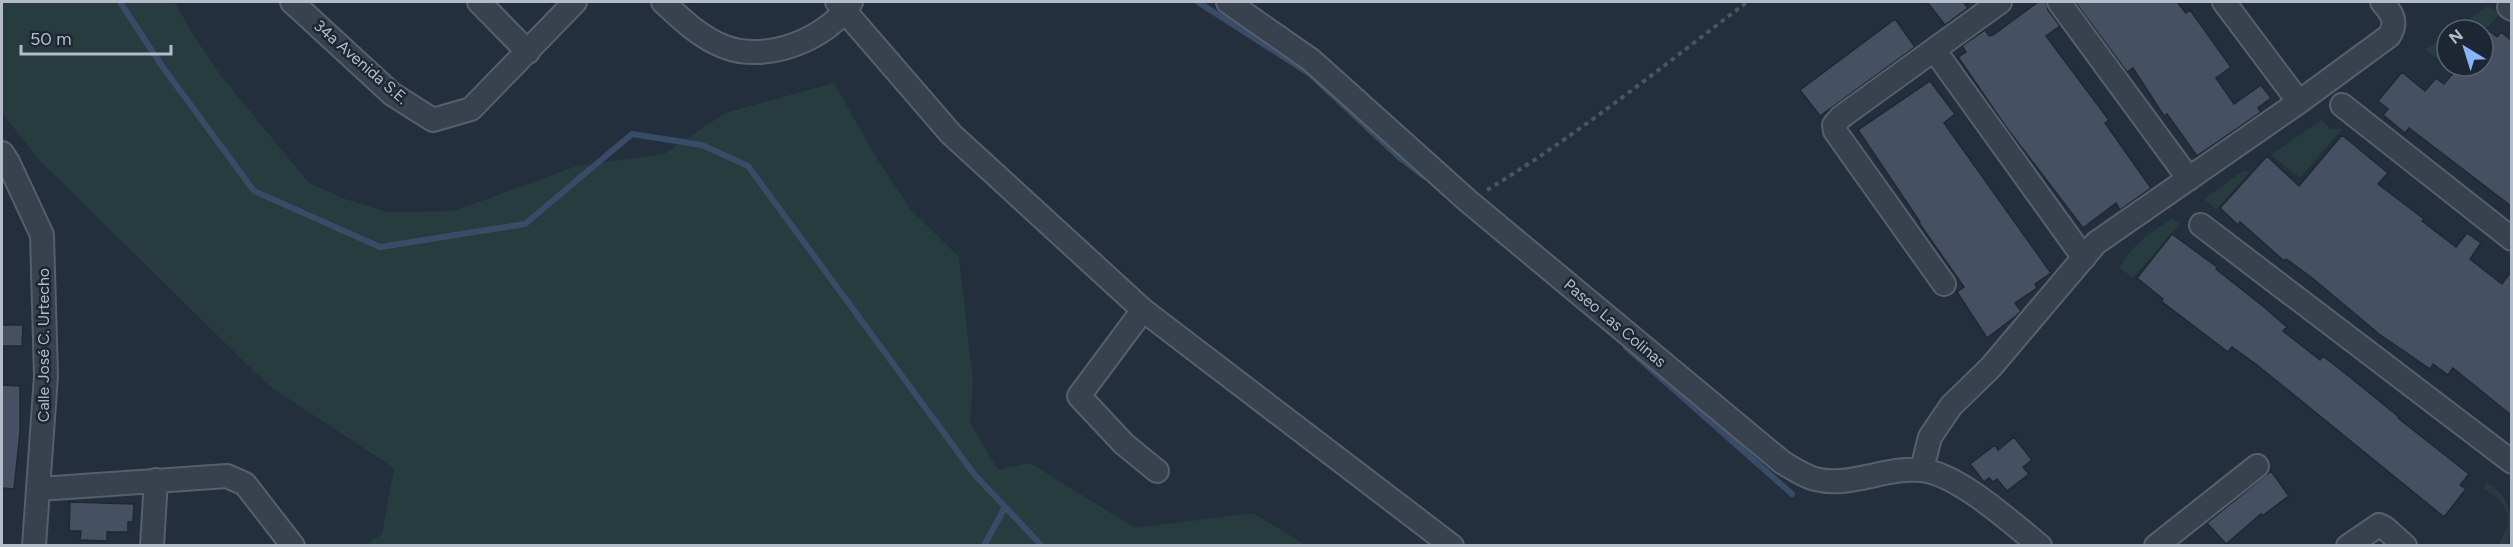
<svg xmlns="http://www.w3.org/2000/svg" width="2513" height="547" font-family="Figtree,sans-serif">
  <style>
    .green { fill: #263c3f }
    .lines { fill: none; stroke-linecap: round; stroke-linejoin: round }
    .stream { stroke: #394c67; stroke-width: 6 }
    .building { fill: #455162; stroke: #1f2835; stroke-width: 1.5 }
    .minor-casing { stroke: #565f6c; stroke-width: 26 }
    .path { stroke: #44595c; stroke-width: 4; stroke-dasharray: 4.5 4.5; stroke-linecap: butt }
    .minor { stroke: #38414e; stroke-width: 22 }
    .labels { text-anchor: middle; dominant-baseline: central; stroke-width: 5; stroke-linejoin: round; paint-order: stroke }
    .street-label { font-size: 16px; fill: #b4bcc9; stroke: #1d2633 }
  </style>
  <rect width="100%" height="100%" fill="#242f3e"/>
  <path class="green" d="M2,2H175L190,30L221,76L309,183L345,199L388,212L454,211L577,166L664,154L725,113L834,83L874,154L911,210L959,257L973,381L970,423L998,470L1030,463L1135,528L1253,513L1293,537L1304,545H366L382,534L394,468L269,386L39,160L2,113Z
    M2488,6L2499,14L2483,33V30H2454Z
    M2447,35V66H2455L2452,69L2425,50Z
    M2321,120L2331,129H2342L2300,178L2271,155Z
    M2244,170L2249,173L2216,210L2204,199Z
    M2172,219L2180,224L2133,278L2120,268C2131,245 2151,232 2172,219Z
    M2487,483C2512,497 2513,519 2508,545H2499C2501,538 2507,530 2508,522C2510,506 2494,495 2483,488Z"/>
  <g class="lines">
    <path class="stream" d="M120,2L162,66L254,191L380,247L525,224L632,134L702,145L748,166L974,474L1042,546
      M1198,2L1310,74L1399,157L1424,176
      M1626,347L1792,494
      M984,546L1005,507"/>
  </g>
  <path class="building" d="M1927,2H1963L1968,8L1945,25Z
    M2038,2H2046L2048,10L2060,26L2046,36L2109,120L2105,123L2151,188L2120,210L2116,203L2083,228L2006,127L1958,57L1966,52L1962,46L1985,30L1989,36L1993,35Z
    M2075,2H2177L2186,13L2190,10L2231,67L2216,78L2234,104L2261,85L2271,98L2258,108L2261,112L2197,156L2167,114L2164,116L2133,68L2127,72Z
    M1895,19L1915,47L1820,116L1800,90Z
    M2483,26L2497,37L2501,32L2511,40V206L2409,128L2405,133L2383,115L2388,109L2378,101L2402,72L2425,91L2436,78L2444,84L2459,66H2483Z
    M1930,81L1955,114L1944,123L2051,273L2035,284L2037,288L2015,303L2021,311L2016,316L1987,338L1957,292L1964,287L1919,223L1920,222L1858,130Z
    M2342,135L2388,173L2378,184L2424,219L2422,221L2456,247L2467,233L2481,243L2470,259L2502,284L2511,272V415L2453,368L2448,375L2433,364L2430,369L2379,334L2311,277L2286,259L2284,261L2240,222L2238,225L2220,208L2267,156L2299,186Z
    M2172,234L2217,267L2216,269L2264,307L2287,327L2283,331L2320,360L2323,356L2351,378L2399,417L2398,418L2469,474L2460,485L2466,489L2444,517L2257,365L2232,347L2228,352L2161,301L2163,299L2137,278Z
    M2,325H23L22,346H2Z
    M2,385L20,386V432L14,489L2,488Z
    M2014,437L2032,460L2023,467L2029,474L2007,491L1997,479L1993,482L1989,478L1984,482L1970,464L1995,445L1998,450Z
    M2271,471L2289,496L2262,516L2261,514L2226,544L2207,523Z
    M70,502L134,504L133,522H128V532H107V541L80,540L81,531H69Z"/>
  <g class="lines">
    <defs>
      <path id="minor" d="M292,2L392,94L433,120L471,109L575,2
        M479,2L528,52
        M663,2C681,19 701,38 725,47C767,63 828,39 851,2
        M837,2L951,134L1143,310L1452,546
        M1228,2L1311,60L1468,201L1782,462C1792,468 1804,476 1815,479C1850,488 1885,467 1920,470C1956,472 2012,523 2040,546
        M2059,2L2189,179
        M2224,2L2299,102
        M2509,7L2512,9
        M1935,51L2084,258
        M2342,105L2512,239
        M2,153L8,162L42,235L46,376L34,546
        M2201,225L2512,462
        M1944,284L1835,131L1834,125L1841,117L2000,2
        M1143,310L1079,396L1124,444L1157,471
        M1922,469L1930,437L1951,406L1991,367L2096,243L2299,102L2389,36C2398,22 2392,13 2382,2
        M39,489L227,476L245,484L293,546
        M152,546L156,480
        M2156,546L2257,466
        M2348,546L2379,525L2385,528L2405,546"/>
    </defs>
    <use href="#minor" class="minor-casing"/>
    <path class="path" d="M1487,190C1578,135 1663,66 1747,2"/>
    <use href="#minor" class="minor"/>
  </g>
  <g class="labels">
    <g class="street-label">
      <text transform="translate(361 62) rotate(41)">34a Avenida S.E.</text>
      <text transform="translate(1615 323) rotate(40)">Paseo Las Colinas</text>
      <text transform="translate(43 345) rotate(-90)">Calle José C. Urtecho</text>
    </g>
  </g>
  <rect width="2513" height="547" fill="none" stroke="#b4bcc9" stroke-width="6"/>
  <g transform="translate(2465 48) rotate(322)"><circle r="28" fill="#1d2633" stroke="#59626f" stroke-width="1.5"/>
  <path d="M0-4.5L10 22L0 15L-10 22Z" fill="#8ab4f8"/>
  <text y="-9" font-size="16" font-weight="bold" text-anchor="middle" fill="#b4bcc9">N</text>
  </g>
  <path d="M21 45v9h150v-9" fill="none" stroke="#b4bcc9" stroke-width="3"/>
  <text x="30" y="45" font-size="18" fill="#b4bcc9" stroke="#1d2633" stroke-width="4.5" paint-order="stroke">50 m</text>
</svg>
